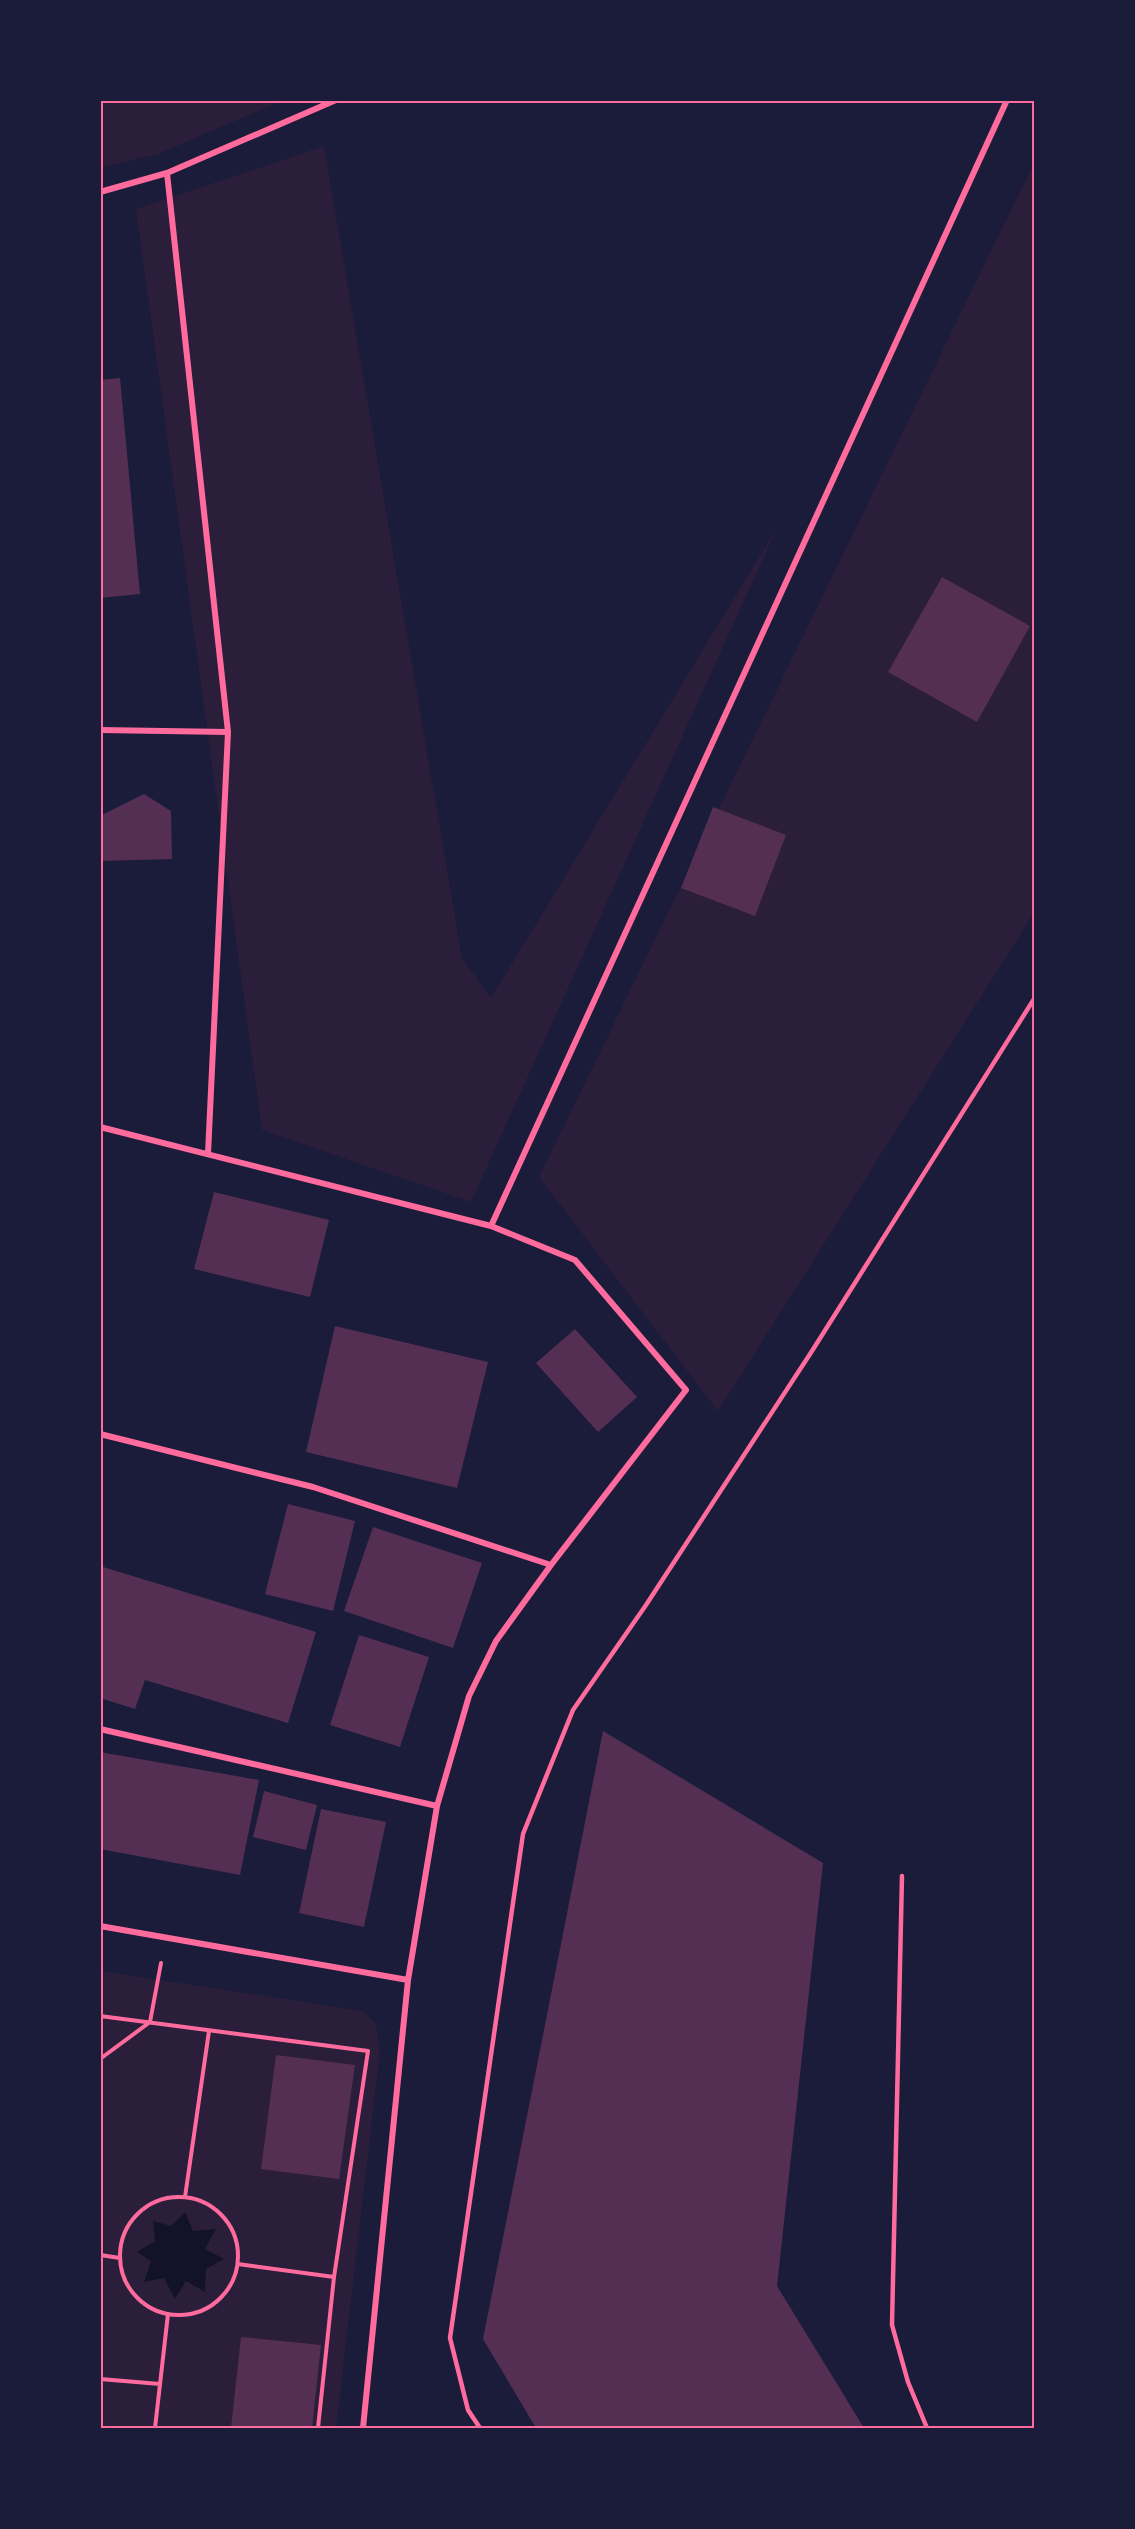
<svg xmlns="http://www.w3.org/2000/svg" width="1135" height="2529" font-family="Spectral,serif">
  <style>
    .green { fill: #2a1e3b }
    .water { fill: #12122b }
    .building { fill: #542f53 }
    .lines { fill: none; stroke-linecap: round; stroke-linejoin: round }
    .path { stroke: #ff6b9d; stroke-width: 4 }
    .service { stroke: #ff6b9d; stroke-width: 4.5 }
    .minor { stroke: #ff6b9d; stroke-width: 6 }
    .neatline { fill: none; stroke: #ff6b9d; stroke-width: 2 }
  </style>
  <rect width="100%" height="100%" fill="#1b1b3a"/>
  <path class="green" d="M100,101L101,100L282,101L158,154L101,168Z
    M324,146L462,958L491,998L777,528L471,1202L262,1130L136,209Z
    M1034,163V913L718,1411L539,1177Z
    M101,1971L363,2011L376,2024L380,2052L336,2428H101Z"/>
  <path class="water" d="M185,2212L193,2231L216,2229L205,2249L224,2259L206,2269L205,2292L186,2281L175,2299L164,2278L144,2282L151,2261L137,2252L155,2241L153,2221L171,2226Z"/>
  <path class="building" d="M120,378L140,594L100,598V380Z
    M942,577L1030,626L977,722L888,672Z
    M144,794L171,811L172,859L100,861V816Z
    M713,807L786,835L755,916L681,888Z
    M214,1192L329,1220L310,1297L194,1269Z
    M335,1326L488,1362L457,1488L306,1452Z
    M575,1329L637,1397L598,1432L536,1363Z
    M288,1504L355,1521L333,1611L265,1594Z
    M373,1527L482,1563L453,1648L344,1611Z
    M100,1566L316,1632L288,1723L145,1680L135,1709L100,1698Z
    M359,1635L429,1657L400,1747L330,1725Z
    M603,1731L823,1863L777,2286L864,2428H536L483,2339Z
    M100,1752L259,1780L240,1875L100,1849Z
    M264,1791L317,1805L306,1850L253,1837Z
    M321,1809L386,1822L364,1927L299,1913Z
    M276,2055L355,2065L339,2179L261,2169Z
    M241,2337L321,2345L312,2428H231Z"/>
  <g class="lines">
    <path class="path" d="M100,2016L368,2051L334,2277L318,2428
      M100,2059L150,2022L161,1963
      M100,2135V2151
      M185,2197L209,2031
      M120 2256a59 59 0 1 1 118 0a59 59 0 1 1-118 0Z
      M100,2255L120,2258
      M238,2264L334,2277
      M100,2379L160,2384
      M155,2428L168,2314"/>
    <path class="service" d="M902,1876L892,2325L908,2382L927,2428
      M480,2428L468,2410L450,2338L523,1834L573,1710L646,1605L812,1351L1034,999"/>
    <path class="minor" d="M100,192L167,173L336,100
      M100,730L228,732L167,173
      M100,1127L491,1226L575,1260L686,1390L551,1565L496,1641L469,1696L437,1806L408,1980L363,2428
      M208,1154L228,732
      M491,1226L1007,100
      M100,1434L313,1487L551,1565
      M100,1729L437,1806
      M100,1926L408,1980"/>
  </g>
  <rect width="1135" height="2529" fill="none" stroke="#1b1b3a" stroke-width="204"/>
  <rect x="102" y="102" width="931" height="2325" class="neatline"/>
</svg>
